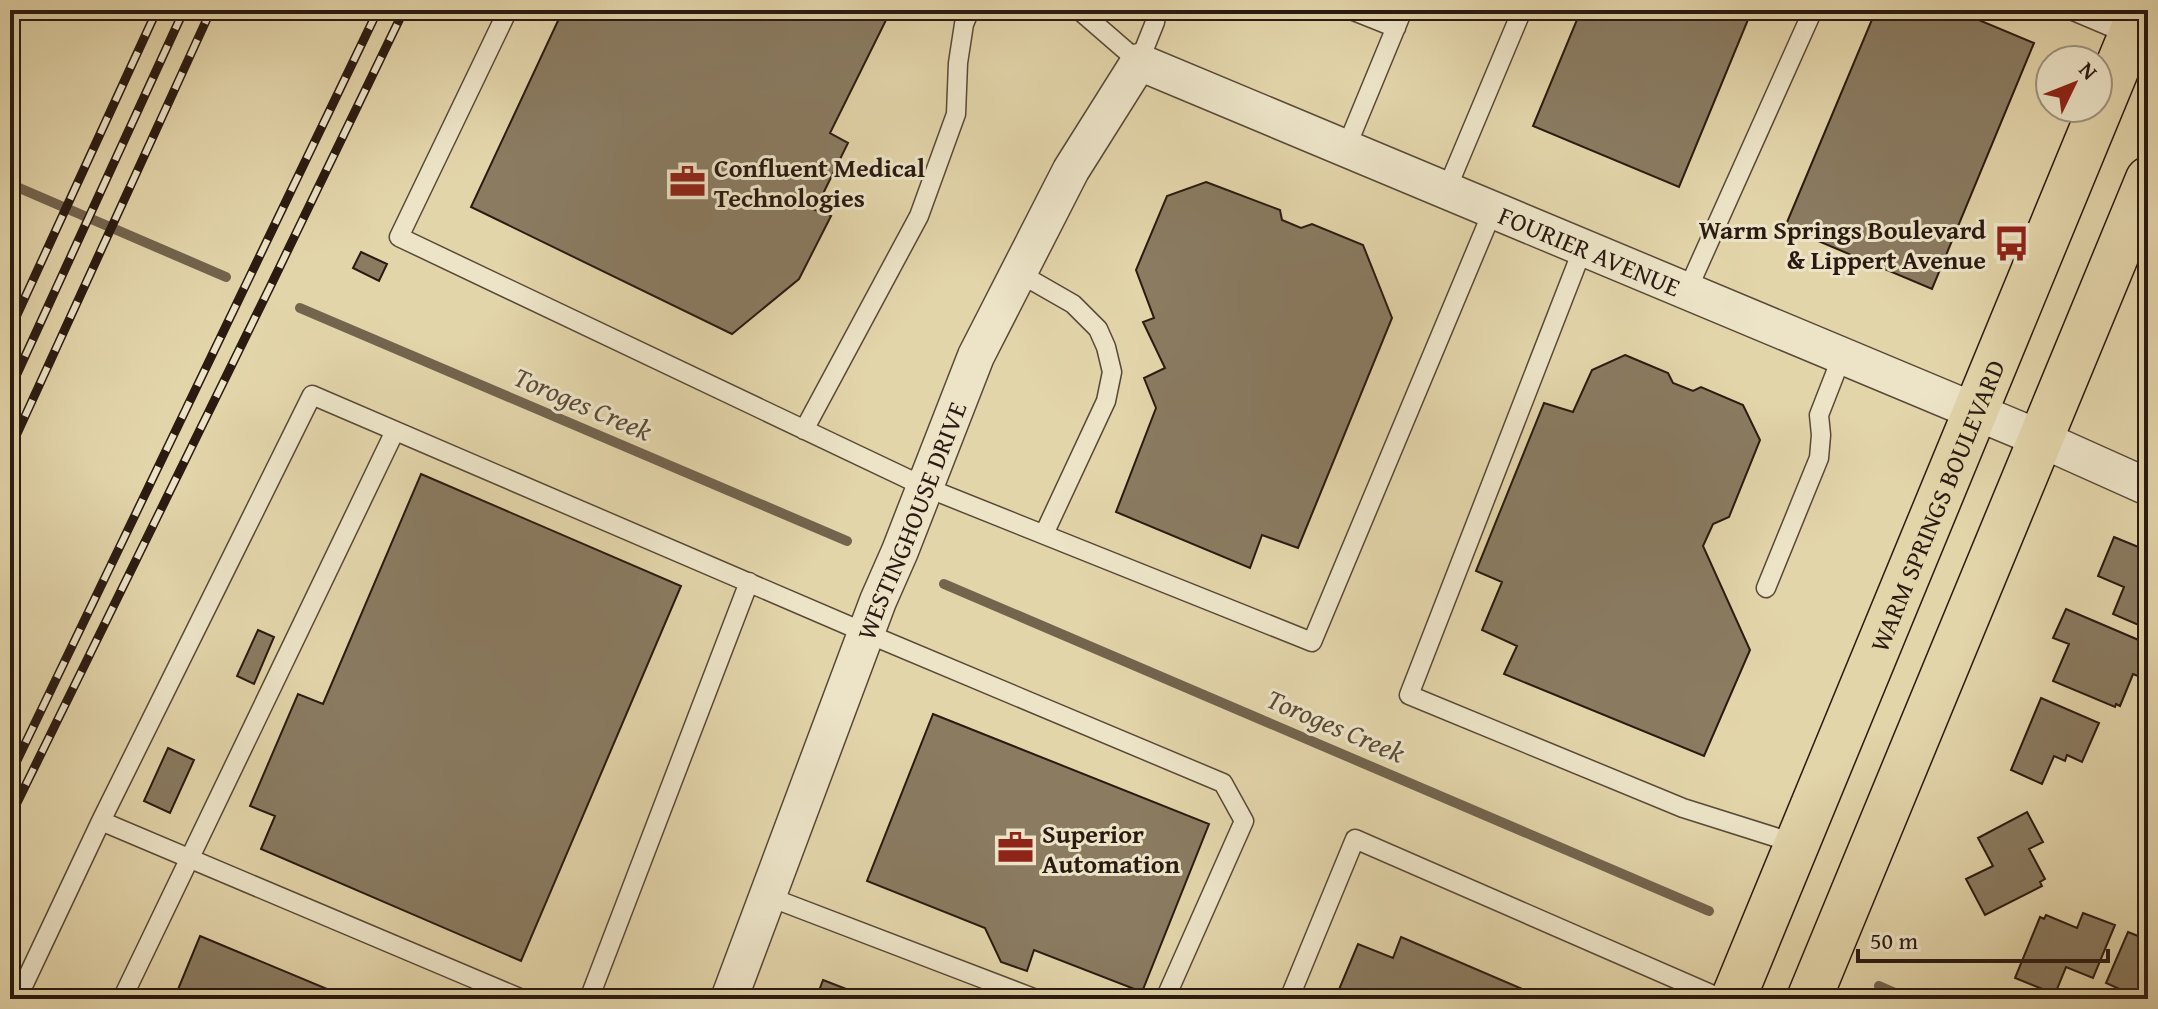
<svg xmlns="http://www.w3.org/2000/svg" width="2158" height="1009" font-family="'Gentium Book Plus',serif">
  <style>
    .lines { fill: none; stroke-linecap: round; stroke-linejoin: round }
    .stream { stroke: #73644e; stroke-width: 10 }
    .building { fill: #8a7b61; stroke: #2a1a11; stroke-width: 2 }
    .lane-casing { stroke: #584937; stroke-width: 21 }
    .street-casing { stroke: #584937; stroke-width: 39 }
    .primary-casing { stroke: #2a1a11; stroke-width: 47 }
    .lane { stroke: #ede4c8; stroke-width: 18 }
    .street { stroke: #ede4c8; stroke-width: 36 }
    .primary { stroke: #e3d5aa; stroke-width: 44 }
    .rail-casing { stroke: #2a1a11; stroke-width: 9 }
    .rail { stroke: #ede4c8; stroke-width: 6; stroke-dasharray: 18; stroke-linecap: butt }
    .labels { text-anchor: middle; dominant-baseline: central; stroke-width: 6; stroke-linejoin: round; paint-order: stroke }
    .poi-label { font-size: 26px; font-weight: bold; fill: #2a1a11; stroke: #ede4c8; text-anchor: start }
    .street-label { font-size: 26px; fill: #2a1a11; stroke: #ede4c8 }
    .water-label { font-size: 28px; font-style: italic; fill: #5b4b39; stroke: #ede4c8 }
  </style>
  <rect width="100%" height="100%" fill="#e3d5aa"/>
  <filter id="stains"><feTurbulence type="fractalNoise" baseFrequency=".0025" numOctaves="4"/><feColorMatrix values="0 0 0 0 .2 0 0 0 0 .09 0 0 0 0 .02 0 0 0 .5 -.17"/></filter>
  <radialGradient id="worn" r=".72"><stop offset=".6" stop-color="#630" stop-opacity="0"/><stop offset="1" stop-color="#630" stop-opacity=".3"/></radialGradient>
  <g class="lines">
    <path class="stream" d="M10,184L226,277
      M300,308L847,541
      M944,584L1709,911
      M1879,986L1909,999"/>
  </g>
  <path class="building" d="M563,10H891L830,133L848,143L815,210L831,216L799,279L732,334L471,207Z
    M1581,10H1752L1679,187L1533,126Z
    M1876,10H1955L2034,43L1932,289L1785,227Z
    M1206,182L1280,210L1282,220L1301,228L1312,224L1363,245L1392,318L1298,548L1262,535L1250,568L1116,512L1156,408L1144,378L1165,368L1143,322L1154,318L1136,270L1167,196Z
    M361,252L387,264L379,281L353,268Z
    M1625,355L1668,373L1673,383L1693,391L1701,387L1743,405L1760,440L1729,517L1713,524L1703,546L1750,650L1704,756L1504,674L1517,646L1482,630L1502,582L1476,571L1544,403L1573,412L1592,370Z
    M421,474L681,586L521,961L261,849L275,816L250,806L298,694L323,704Z
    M2114,537L2148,551V629L2113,614L2124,587L2098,576Z
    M2066,609L2148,644V680L2133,674L2120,706L2116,704L2115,707L2053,681L2069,644L2053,638Z
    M258,630L274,637L254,684L237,676Z
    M2041,698L2099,723L2082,762L2067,755L2065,761L2054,756L2042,784L2011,770Z
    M933,714L1209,824L1142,992L1034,950L1027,971L1001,962L985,928L867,881Z
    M168,748L194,760L170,813L144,801Z
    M2027,812L2043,842L2029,849L2045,879L2040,882L2042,886L1985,915L1966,879L1993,866L1978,838Z
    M2083,913L2115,925L2093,978L2066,967L2055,994L2015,978L2040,917L2044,919L2046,915L2077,928Z
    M2128,932L2148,940V999H2131L2133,995L2106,983Z
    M200,936L351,999H174Z
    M1401,937L1534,994L1548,999H1335L1358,944L1393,958Z
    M823,980L872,999H816Z"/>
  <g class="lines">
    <defs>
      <path id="lane" d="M508,10L399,237L925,487L1312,642L1493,210
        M1079,10L1139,62L1155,22L1157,10
        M1351,10L1396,28
        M2071,10L2130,35
        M10,11L17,10
        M1346,148L1403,10
        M1446,191L1522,10
        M1583,248L1409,695L1683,808L1797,844
        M1019,273L1073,304L1098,329L1106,347L1112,372L1106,401L1044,534
        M1687,291L1813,10
        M804,430L919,216L956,114L958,63L964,24L970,10
        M1766,588L1819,458L1821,435L1819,415L1842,356
        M101,821L522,999
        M767,896L1036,999
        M17,999L101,821L312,395L866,633L1223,783L1244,821L1165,999
        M122,999L395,431
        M589,999L749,582
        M1289,999L1355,839L1722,999"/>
      <g id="street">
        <path id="s1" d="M729,999L878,601L900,551L976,356L1071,170L1139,62L2041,439L2148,487"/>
      </g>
      <g id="primary">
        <path id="s2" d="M1733,999L2141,10"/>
        <path d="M1809,999L2148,179"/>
      </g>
    </defs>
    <use href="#lane" class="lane-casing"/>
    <use href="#street" class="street-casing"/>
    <use href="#primary" class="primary-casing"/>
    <use href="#lane" class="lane"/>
    <use href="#street" class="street"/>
    <use href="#primary" class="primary"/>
    <defs>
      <path id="rail" d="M10,330L157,10
        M10,389L184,10
        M10,449L211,10
        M10,775L378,10
        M10,817L271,285L404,10"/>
    </defs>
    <use href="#rail" class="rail-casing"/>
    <use href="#rail" class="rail"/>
  </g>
  <defs>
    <symbol id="office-bare" viewBox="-9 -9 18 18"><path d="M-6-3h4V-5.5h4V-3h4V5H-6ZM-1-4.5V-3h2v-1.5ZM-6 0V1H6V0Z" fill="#8f2418" stroke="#ede4c8" stroke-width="2.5" paint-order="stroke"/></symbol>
    <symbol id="bus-bare" viewBox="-9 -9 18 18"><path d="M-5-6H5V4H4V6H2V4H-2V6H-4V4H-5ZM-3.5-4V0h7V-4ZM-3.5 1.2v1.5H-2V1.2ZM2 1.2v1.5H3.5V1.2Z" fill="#8f2418" stroke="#ede4c8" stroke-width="2.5" paint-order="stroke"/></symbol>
  </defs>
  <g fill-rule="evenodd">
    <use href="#office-bare" x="662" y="156" width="51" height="51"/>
    <use href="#bus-bare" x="1986" y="218" width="51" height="51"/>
    <use href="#office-bare" x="990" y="822" width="51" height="51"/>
  </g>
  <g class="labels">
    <g class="poi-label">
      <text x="714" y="167">Confluent Medical<tspan x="714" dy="30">Technologies</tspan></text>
      <text x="1986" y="229" text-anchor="end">Warm Springs Boulevard<tspan x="1986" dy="30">&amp; Lippert Avenue</tspan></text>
      <text x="1042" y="833">Superior<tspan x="1042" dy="30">Automation</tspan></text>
    </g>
    <g class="street-label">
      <text stroke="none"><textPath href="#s1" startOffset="1514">FOURIER AVENUE</textPath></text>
      <text stroke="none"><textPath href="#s2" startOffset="534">WARM SPRINGS BOULEVARD</textPath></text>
      <text stroke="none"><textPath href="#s1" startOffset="512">WESTINGHOUSE DRIVE</textPath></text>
    </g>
    <g class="water-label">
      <text transform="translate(583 403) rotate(23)">Toroges Creek</text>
      <text transform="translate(1336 725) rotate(23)">Toroges Creek</text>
    </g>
  </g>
  <rect width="2158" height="1009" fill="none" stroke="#e3d5aa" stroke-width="40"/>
  <rect x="12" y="12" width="2134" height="985" fill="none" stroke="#2a1a11" stroke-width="4"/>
  <rect x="20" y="20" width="2118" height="969" fill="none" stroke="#2a1a11" stroke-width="2"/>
  <g transform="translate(2074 84) rotate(47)"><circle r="38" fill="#ede4c8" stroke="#9f937f" stroke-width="2"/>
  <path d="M0-6L14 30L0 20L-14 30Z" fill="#8f2418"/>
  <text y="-12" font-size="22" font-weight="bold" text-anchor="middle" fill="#2a1a11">N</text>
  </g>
  <path d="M1858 949v12h250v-12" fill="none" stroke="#2a1a11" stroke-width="4"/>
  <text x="1870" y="949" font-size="24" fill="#2a1a11" stroke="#ede4c8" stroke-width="6" paint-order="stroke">50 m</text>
  <rect width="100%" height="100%" filter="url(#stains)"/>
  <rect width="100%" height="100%" fill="url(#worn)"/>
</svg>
